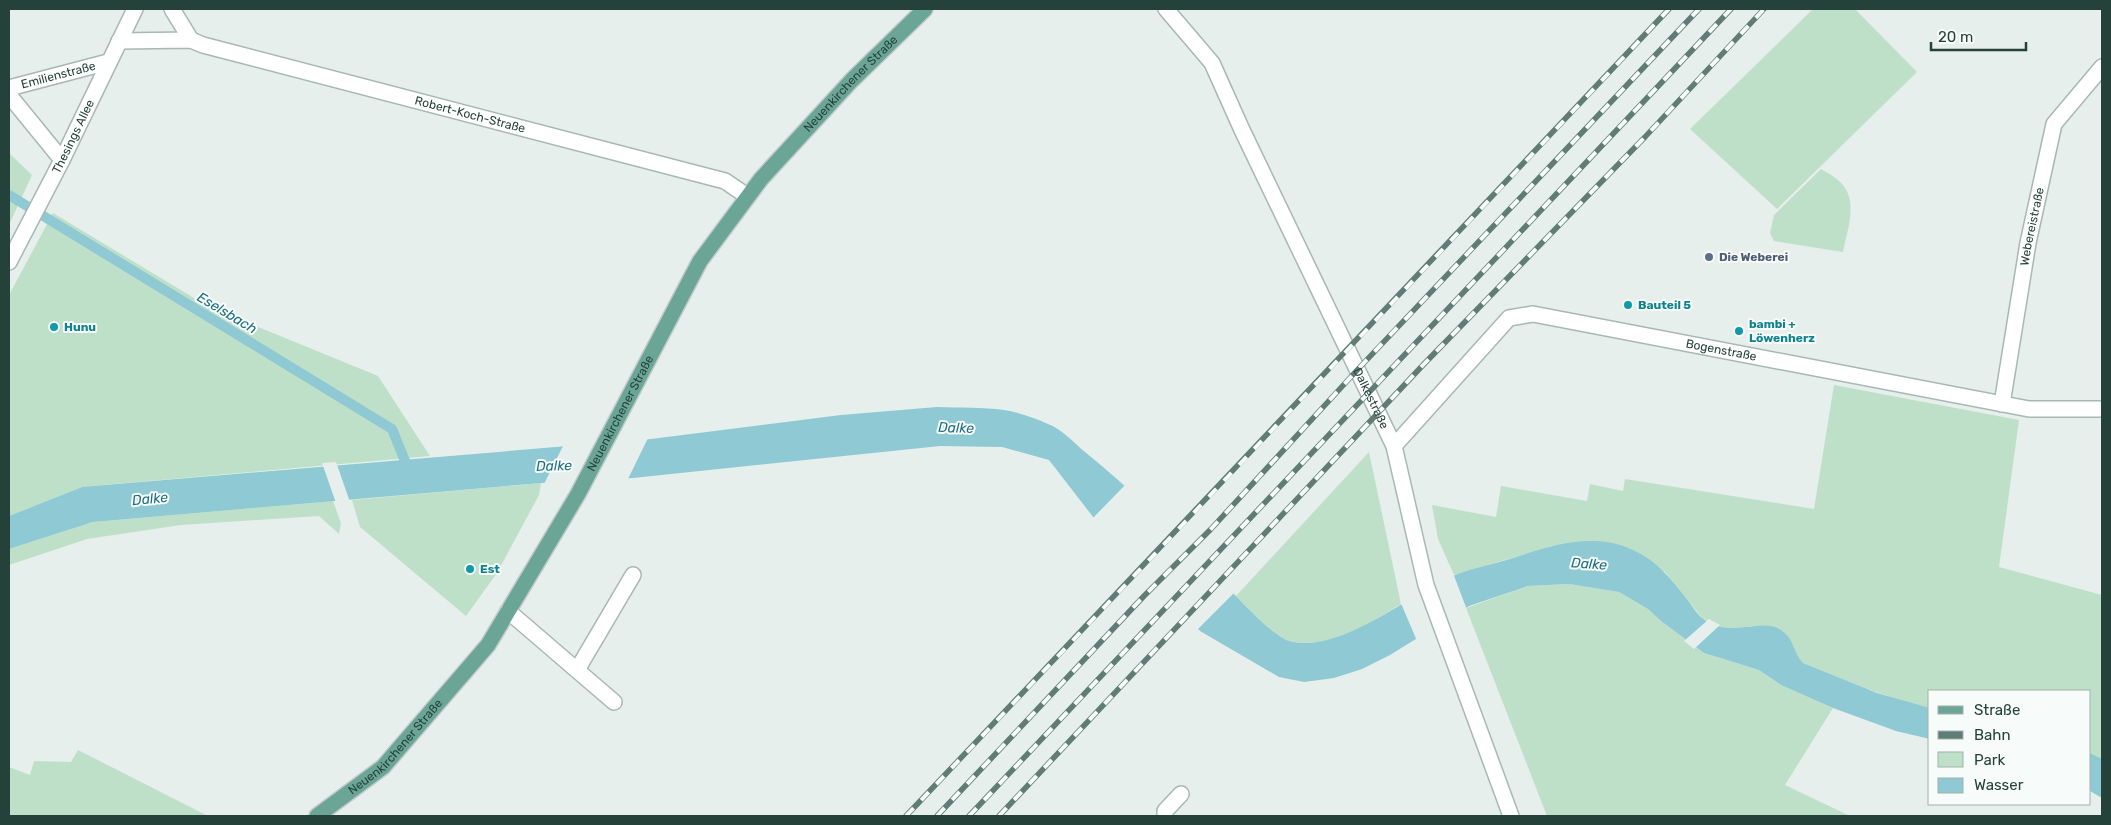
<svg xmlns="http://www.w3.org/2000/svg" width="2111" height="825" font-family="Rubik,sans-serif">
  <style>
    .green { fill: #bfe0c8 }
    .water { fill: #8ec9d4; fill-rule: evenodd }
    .pier { fill: #e6efeb; fill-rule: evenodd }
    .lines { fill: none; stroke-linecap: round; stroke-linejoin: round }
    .stream { stroke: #8ec9d4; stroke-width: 10 }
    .minor-casing { stroke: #a8b8b2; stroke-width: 18 }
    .major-casing { stroke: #c2cac8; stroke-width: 18 }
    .minor { stroke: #fff; stroke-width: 15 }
    .major { stroke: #6aa596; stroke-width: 15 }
    .rail-casing { stroke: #5f7d75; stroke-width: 5.5 }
    .rail { stroke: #f7fbf9; stroke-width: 4; stroke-dasharray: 11; stroke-linecap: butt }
    .service-dot { fill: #5c6f8a; stroke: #f7fbf9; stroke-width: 2 }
    .culture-dot { fill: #0f9aa8; stroke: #f7fbf9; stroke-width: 2 }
    .labels { text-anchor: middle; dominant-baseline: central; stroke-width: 4; stroke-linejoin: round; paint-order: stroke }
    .street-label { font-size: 12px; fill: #24423a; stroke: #f7fbf9 }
    .service-label { font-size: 12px; font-weight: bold; fill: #4e5e75; stroke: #f7fbf9; text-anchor: start }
    .culture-label { font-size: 12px; font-weight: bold; fill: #0d838f; stroke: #f7fbf9; text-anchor: start }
    .water-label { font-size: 14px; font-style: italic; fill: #1c6f80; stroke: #f7fbf9 }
  </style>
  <rect width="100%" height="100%" fill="#e6efeb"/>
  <path class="green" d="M1813,9H1855L1917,72L1777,209L1690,129Z
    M9,153L32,175L9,225Z
    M1821,169C1827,173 1836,177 1841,183C1859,201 1847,231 1843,252L1774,241L1770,233L1774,215Z
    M53,213L209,307L378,376L430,456L82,487L9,516V295Z
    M1834,385L2019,420L1999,567L2102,595V759L2090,753V691H1930V708C1885,698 1845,680 1803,663L1796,657L1788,636L1783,631L1762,626H1750L1742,629H1722L1702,618L1665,572L1552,546L1454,575L1438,539L1432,505L1496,517L1501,486L1587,501L1590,484L1623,491L1625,479L1814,509Z
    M1369,452L1401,604C1370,623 1327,651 1289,641C1275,637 1247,607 1236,596Z
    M541,483L539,495L497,573L466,616L360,527L352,500Z
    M333,501L341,523L339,534L319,516L181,525L87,539L9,565V549L93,522Z
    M1569,584L1619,592L1648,609L1661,621L1704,653L1759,670L1781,685L1833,708L1785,785L1850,816H1547L1466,608L1528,586Z
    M78,750L208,816H9V767L30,775L34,761L71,762Z"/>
  <path class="water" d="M937,407C959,408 983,407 1004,410C1018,412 1035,418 1048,424C1062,429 1074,443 1085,452C1136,493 1181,540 1227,587C1240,600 1273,636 1289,641C1339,655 1408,595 1453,576C1469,569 1486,566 1503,561C1544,548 1591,530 1633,550C1656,560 1671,579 1686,598C1691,604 1696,613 1702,618C1732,642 1763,613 1785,633C1794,641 1794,654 1803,663L1877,693L1930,708V739L1896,731L1833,708L1781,685L1759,670L1704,653L1661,621L1648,609L1619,592L1569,584L1528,586L1469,606L1390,655L1362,669L1334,678L1304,682L1279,677L1200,631L1097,522L1049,460L1002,447L940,446L633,478L541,483L93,522L9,549V516L82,487L651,439L841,415ZM1114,504L1214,608H1207L1108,505Z
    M2090,753L2102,759V798L2090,791Z"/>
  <path class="pier" d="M649,436L627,481L543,486L565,442Z
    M336,462L350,502L336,503L322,463Z
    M1127,483L1235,592L1197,630L1092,519ZM1111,506H1113L1211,607L1208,606Z
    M1453,573L1467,610L1417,641L1400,601Z
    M1709,619L1720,625L1694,649L1684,641Z"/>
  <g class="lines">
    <path class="stream" d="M9,195L392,429L409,471"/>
    <defs>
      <g id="minor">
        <path d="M172,9L191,40"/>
        <path id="s1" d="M1166,9L1212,63L1242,130L1394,446L1426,585L1511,816"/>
        <path id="s2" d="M119,41L191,40L203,45L725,181L747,196"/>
        <path id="s3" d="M9,88L108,62"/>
        <path d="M9,95L62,160"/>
        <path id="s4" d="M9,262L62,160L135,9"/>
        <path id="s5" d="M2002,404L2028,243L2054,124L2102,67"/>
        <path id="s6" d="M1394,446L1509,318L1533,314L2029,409H2102"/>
        <path d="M508,611L614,702"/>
        <path d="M577,670L633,575"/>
        <path d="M1165,816V811L1181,794"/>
      </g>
      <g id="major">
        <path id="s7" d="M317,816L383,767L488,645L578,494L700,261L761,179L852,80L925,9"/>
      </g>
    </defs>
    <use href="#minor" class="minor-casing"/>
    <use href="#major" class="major-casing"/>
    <use href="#minor" class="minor"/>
    <use href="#major" class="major"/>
    <defs>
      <path id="rail" d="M906,816C1161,548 1415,279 1669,9
        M937,816L1144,596L1211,529L1360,367L1699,9
        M969,816L1731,9
        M999,816L1424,364L1645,137L1764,9"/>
    </defs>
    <use href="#rail" class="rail-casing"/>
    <use href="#rail" class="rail"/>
  </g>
  <circle class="service-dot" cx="1709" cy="257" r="5"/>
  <g class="culture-dot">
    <circle cx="1628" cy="305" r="5"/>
    <circle cx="54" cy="327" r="5"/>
    <circle cx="1739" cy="331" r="5"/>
    <circle cx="470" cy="569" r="5"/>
  </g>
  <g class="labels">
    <g class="street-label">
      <text stroke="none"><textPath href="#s3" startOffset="51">Emilienstraße</textPath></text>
      <text stroke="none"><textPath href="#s7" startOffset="915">Neuenkirchener Straße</textPath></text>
      <text stroke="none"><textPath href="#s2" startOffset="361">Robert-Koch-Straße</textPath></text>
      <text stroke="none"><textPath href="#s4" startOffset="141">Thesings Allee</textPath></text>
      <text stroke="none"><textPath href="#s5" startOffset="180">Webereistraße</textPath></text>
      <text stroke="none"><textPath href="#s6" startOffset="388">Bogenstraße</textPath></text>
      <text stroke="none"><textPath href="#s1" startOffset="442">Dalkestraße</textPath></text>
      <text stroke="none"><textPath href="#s7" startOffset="510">Neuenkirchener Straße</textPath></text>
      <text stroke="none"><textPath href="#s7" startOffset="105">Neuenkirchener Straße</textPath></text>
    </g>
    <g class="service-label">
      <text x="1719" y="257">Die Weberei</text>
    </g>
    <g class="culture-label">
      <text x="1638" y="305">Bauteil 5</text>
      <text x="1749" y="324">bambi +<tspan x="1749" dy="14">Löwenherz</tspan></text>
      <text x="64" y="327">Hunu</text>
      <text x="480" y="569">Est</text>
    </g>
    <g class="water-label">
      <text transform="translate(227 313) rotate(31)">Eselsbach</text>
      <text transform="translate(956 428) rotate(2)">Dalke</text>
      <text transform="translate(554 466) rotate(-2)">Dalke</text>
      <text transform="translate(150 499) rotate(-6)">Dalke</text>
      <text transform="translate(1589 564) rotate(4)">Dalke</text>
    </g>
  </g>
  <rect width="2111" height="825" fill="none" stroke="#24423a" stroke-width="20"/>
  <rect x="1928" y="690" width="162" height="115" fill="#f7fbf9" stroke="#a3b1ad"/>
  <rect x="1938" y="706" width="25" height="8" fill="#6aa596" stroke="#a3b1ad"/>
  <text x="1974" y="715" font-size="15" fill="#24423a">Straße</text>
  <rect x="1938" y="731" width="25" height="8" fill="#5f7d75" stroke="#a3b1ad"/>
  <text x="1974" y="740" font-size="15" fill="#24423a">Bahn</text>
  <rect x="1938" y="752" width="25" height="15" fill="#bfe0c8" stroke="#a3b1ad"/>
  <text x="1974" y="765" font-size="15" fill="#24423a">Park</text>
  <rect x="1938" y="778" width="25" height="15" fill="#8ec9d4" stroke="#a3b1ad"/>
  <text x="1974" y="790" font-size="15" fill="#24423a">Wasser</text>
  <path d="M1931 42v8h95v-8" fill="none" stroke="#24423a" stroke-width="2.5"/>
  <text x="1938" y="42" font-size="15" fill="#24423a" stroke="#f7fbf9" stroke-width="4" paint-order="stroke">20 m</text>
</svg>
